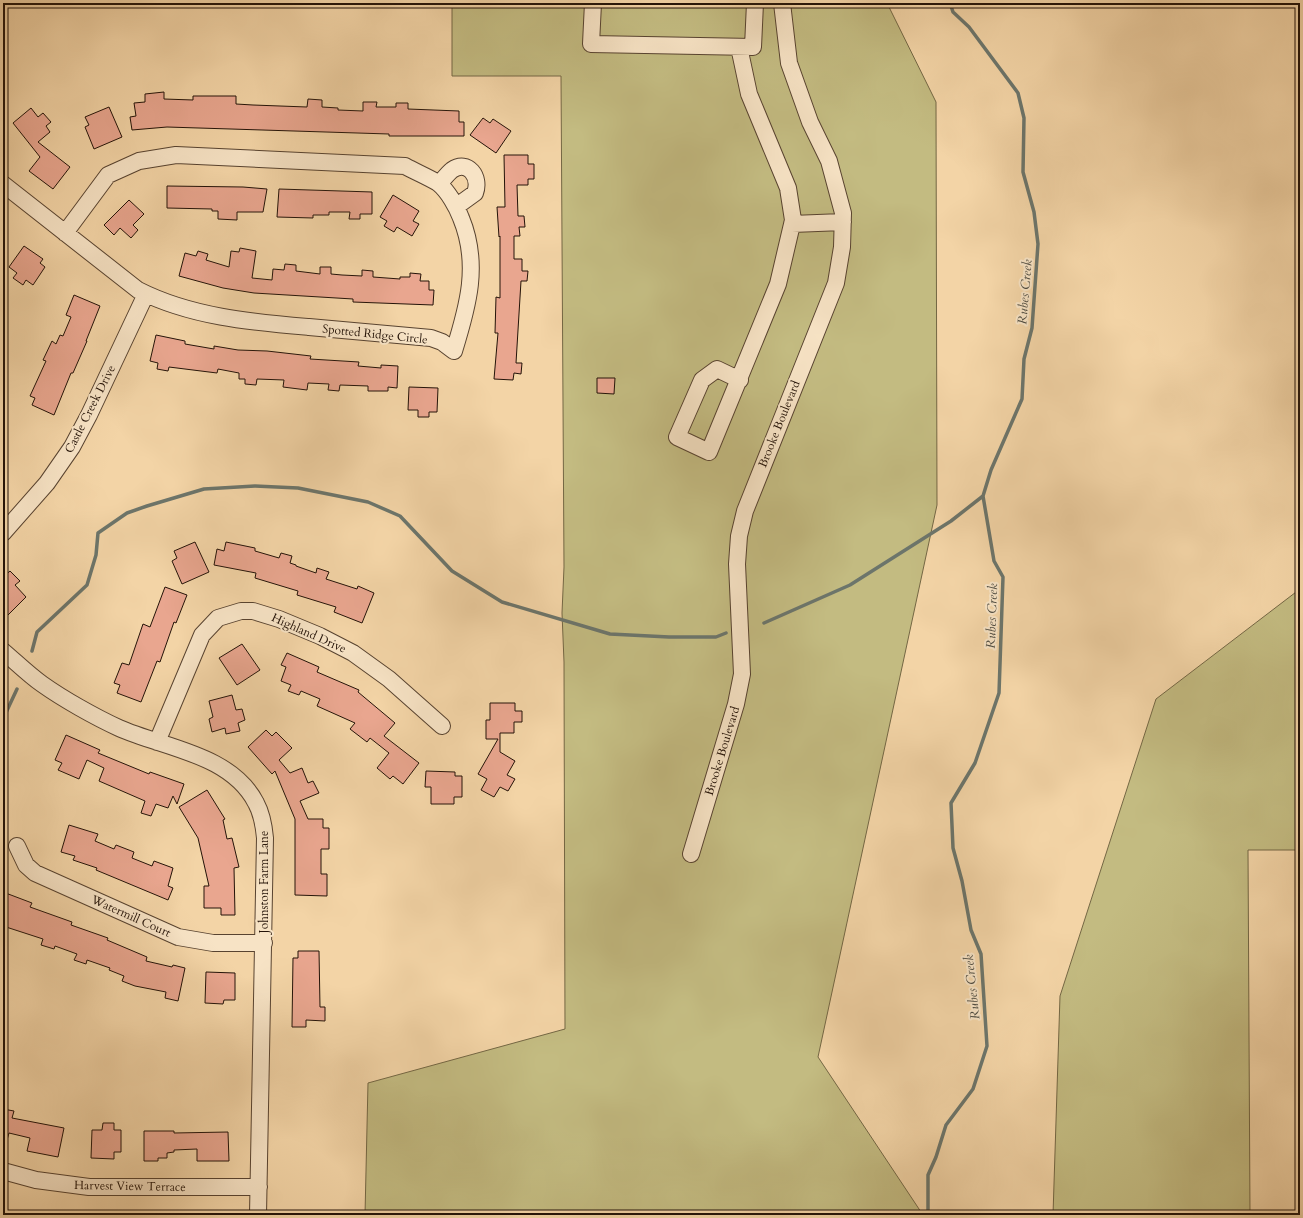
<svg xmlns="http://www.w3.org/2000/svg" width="1303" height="1218" font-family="Cardo,serif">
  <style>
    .green { fill: #c3bb81; stroke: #746744 }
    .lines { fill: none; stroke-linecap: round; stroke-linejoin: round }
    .stream { stroke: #6c756b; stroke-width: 3.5 }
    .building { fill: #e9a68f; stroke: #241308 }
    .minor-casing { stroke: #584330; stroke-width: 18 }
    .minor { stroke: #f7e3c5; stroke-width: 16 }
    .labels { text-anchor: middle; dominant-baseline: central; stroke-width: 4; stroke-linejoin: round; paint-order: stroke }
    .street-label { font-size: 12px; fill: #241308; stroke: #f7e3c5 }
    .water-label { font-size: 13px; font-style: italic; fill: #4e4c42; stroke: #f7e3c5 }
  </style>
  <rect width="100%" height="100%" fill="#f3d4a6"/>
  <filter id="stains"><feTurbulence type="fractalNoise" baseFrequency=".005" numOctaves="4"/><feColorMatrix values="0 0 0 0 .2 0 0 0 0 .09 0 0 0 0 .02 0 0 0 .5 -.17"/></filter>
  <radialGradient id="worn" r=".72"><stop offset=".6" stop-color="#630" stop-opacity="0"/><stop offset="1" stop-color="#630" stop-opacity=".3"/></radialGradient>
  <path class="green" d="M452,3H887L936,102L937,505L818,1057L923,1215H365L368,1083L565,1029L564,662L562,613L564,567L561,76H452Z
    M1300,589V850H1248L1250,1215H1053L1060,996L1156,699Z"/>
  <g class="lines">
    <path class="stream" d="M764,623L850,585L951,521L983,496
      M32,651L37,632L87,585L96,555L98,533L127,513L147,506L204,489L255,486L298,488L368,502L400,516L452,571L502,602L610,634L669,637H716L726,633
      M3,719L17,689
      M928,1215V1175L936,1157L946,1125L973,1089L987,1046L981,954L971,930L962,881L953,848L951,803L975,763L999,693L1003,577L994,561L983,496L991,470L1022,399L1024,359L1032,328L1038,244L1034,212L1023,172L1024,118L1018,93L969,27L953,12L950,3"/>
  </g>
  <path class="building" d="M164,92V99L193,100V96H236V104L253,105L307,107L308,99L322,100V107L338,108V110L363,111V102H377L376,107H396V103H408V109L459,111V122H464V136H389V134L167,127L132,130L130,117L136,116L134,103L145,102V94Z
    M109,107L122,137L94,149L85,127L89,125L85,117Z
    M31,108L38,117L43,113L51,122L46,126L50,132L38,142L70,167L53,189L29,171L40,157L13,123Z
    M483,118L490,123L493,119L511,131L496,153L470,135Z
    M504,155H528V164H534V179H528V185H517L518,216H524L525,227H519L520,236H514V259H522V271H528L527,281H521L516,363H522L521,374L514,373L513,380L494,379L498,333H495L496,297L500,298V236L499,237L497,207H505Z
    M167,186L243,187L267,189L263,212H237V220L218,219V211H212V209L167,208Z
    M279,189L372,192V214H360V219H349L350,212H329V215H313V218L277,217Z
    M393,195L419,211L413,221L419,224L412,236L397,227L394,232L384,226L387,221L380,217Z
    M129,200L144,214L133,225L138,230L131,238L120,228L114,235L104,225Z
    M24,246L43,259L40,263L45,267L33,285L26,280L23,285L13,278L17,273L9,267Z
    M240,248L256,251L252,278L272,280L273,269L284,270L285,264L296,265V271L320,274V267H331V274L342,275L362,276V270L373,271V277L400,279V277H410V273L421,274L420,281H429V290H434L433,305L353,302V299L254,293L223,288L179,276L185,253L196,256L198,251L208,254L206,260L229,267L231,251L239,252Z
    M74,295L100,306L86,341H87L73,373H71L54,415L32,405L35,398L30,396L46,361L43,360L52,341L56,344L60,335L63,336L71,317L66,315Z
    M156,335L185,341V344L214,349V346L238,350L267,351L311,356L310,359L359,362L358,366L381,368V365L398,366L397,388L388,387V391H368V386L340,385L339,391L328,390L329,384L308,383L307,390L283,387L284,380L257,379L256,385L245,384V379H239V373L218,369L217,373L169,367L168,371L157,369L158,363L150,361Z
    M597,378H615L614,394L597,393Z
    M409,387L438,388L437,412H429V417H418V410H408Z
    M195,542L209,572L182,584L172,561L177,558L174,551Z
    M226,542L255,548V551L279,558L281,553L292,556L290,563L296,565V566L316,573L317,568L329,572L326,579L357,589L358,586L374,593L362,623L334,612L336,607L297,595L298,591L255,578L256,573L214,565L217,549L224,551Z
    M10,571L20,581L15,585L26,597L8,615L3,610V577Z
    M165,587L187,595L176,623L174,622L160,662L157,661L141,702L117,693L120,685L114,683L122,663L129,665L143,624L150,627Z
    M242,644L260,670L237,685L219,658Z
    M287,653L319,667L317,672L359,690L358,692L395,723L384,736L419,763L403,784L393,776L390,779L377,768L389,753L370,738L367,742L350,729L355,723L317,706L320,699L301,691L299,695L288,691L291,685L281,681L286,667L281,665Z
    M232,695L236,710L242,709L245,720L238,723L240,731L226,734L225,728L212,732L209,719L213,717L209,701Z
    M490,703H515V711H522V722H514V733H500V752L515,761L507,775L515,779L508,791L500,787L494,797L481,790L487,779L478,774L498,739H486V720H490Z
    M266,730L272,736L276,732L292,748L279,760L290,773L302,768L308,783L313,781L319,793L300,801L308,819H323V828H329V849H321V874H327V896L295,895V819L275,771L272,774L248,747Z
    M66,735L100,750L98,753L149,774L150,772L184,784L177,804L173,796L168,808L156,804L151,816L141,813L145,801L99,781L104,768L87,760L79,779L58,770L62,763L55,760Z
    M426,771L455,772V776H462V797H454V804H431V787H425Z
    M207,790L225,819L223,820L227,839L232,838L239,867L234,868L235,915H221V908H204V886H209L198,838L179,807Z
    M69,825L98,834L95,841L114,849L116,845L134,852L132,858L152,866L154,861L173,868L168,886L173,888L168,900L96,870L97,868L73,860L75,856L61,852Z
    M3,892L32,903L30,907L72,922L71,925L108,938L107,940L147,957L146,961L172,967L173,965L185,968L178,1001L165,998L166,992L135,986L122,981L124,976L109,970L110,968L87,960L86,964L74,960L77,954L55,946L54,949L41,945L43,939L3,926Z
    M298,951H319L320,1007H325V1021L306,1020V1027H292L293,958H298Z
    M206,972L235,973V1000H224L223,1004L205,1003Z
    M3,1109L14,1111L12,1118L64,1128L58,1157L27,1151L30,1138L9,1133L7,1140L3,1139Z
    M103,1123H114V1130H121V1152H114V1159L91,1158L92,1130H102Z
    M144,1131H174V1133L228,1132L229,1161H197V1149L174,1150V1152L167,1153V1158H158V1161H144Z"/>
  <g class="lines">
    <defs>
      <path id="minor" d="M593,3L591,44L753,47L755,3
        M739,47L749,94L788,188L793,220L778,284L709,452L677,437L702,380L717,369L740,380
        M3,184L138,290C191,317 251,322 309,327C350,331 390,334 431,338L442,342L454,351C468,306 480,264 461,218C457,207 448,191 438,183C428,177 416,172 405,166L176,155L139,161L108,175L65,233
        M439,184C443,180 447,174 452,170C468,159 481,177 475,193L457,206
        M792,224L843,222
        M3,533L47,483L72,447L89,415L146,294
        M3,651C16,662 28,674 42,684C63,699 95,717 119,728C164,748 231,754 256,803C262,814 264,827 265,838L258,1215
        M157,742L202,635L218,618L241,611H253L279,619L320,636L353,653L389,679L442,726
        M17,846L26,865L35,873L178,937L213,943H264
        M691,854L736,704L742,674L737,564L739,536L745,511L836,283L842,247L843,213L829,161L810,122L789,63L782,3
        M3,1171L36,1180L89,1187H259"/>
    </defs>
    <use href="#minor" class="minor-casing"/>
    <use href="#minor" class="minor"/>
  </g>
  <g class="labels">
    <g class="street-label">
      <text transform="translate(375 334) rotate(6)">Spotted Ridge Circle</text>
      <text transform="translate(90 409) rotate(-63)">Castle Creek Drive</text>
      <text transform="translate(779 424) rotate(-68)">Brooke Boulevard</text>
      <text transform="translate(309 633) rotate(24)">Highland Drive</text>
      <text transform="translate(722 751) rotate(-73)">Brooke Boulevard</text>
      <text transform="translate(264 882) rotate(-90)">Johnston Farm Lane</text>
      <text transform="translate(131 916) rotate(24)">Watermill Court</text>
      <text transform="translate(130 1186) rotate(1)">Harvest View Terrace</text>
    </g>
    <g class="water-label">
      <text transform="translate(1025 292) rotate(-85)">Rubes Creek</text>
      <text transform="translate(992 616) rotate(-88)">Rubes Creek</text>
      <text transform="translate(972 987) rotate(-96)">Rubes Creek</text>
    </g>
  </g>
  <rect width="1303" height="1218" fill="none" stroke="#f3d4a6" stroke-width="16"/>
  <rect x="4" y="4" width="1295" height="1210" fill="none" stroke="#241308" stroke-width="2"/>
  <rect x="8" y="8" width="1287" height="1202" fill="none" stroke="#241308"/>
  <rect width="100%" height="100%" filter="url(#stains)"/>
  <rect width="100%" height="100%" fill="url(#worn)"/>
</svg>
